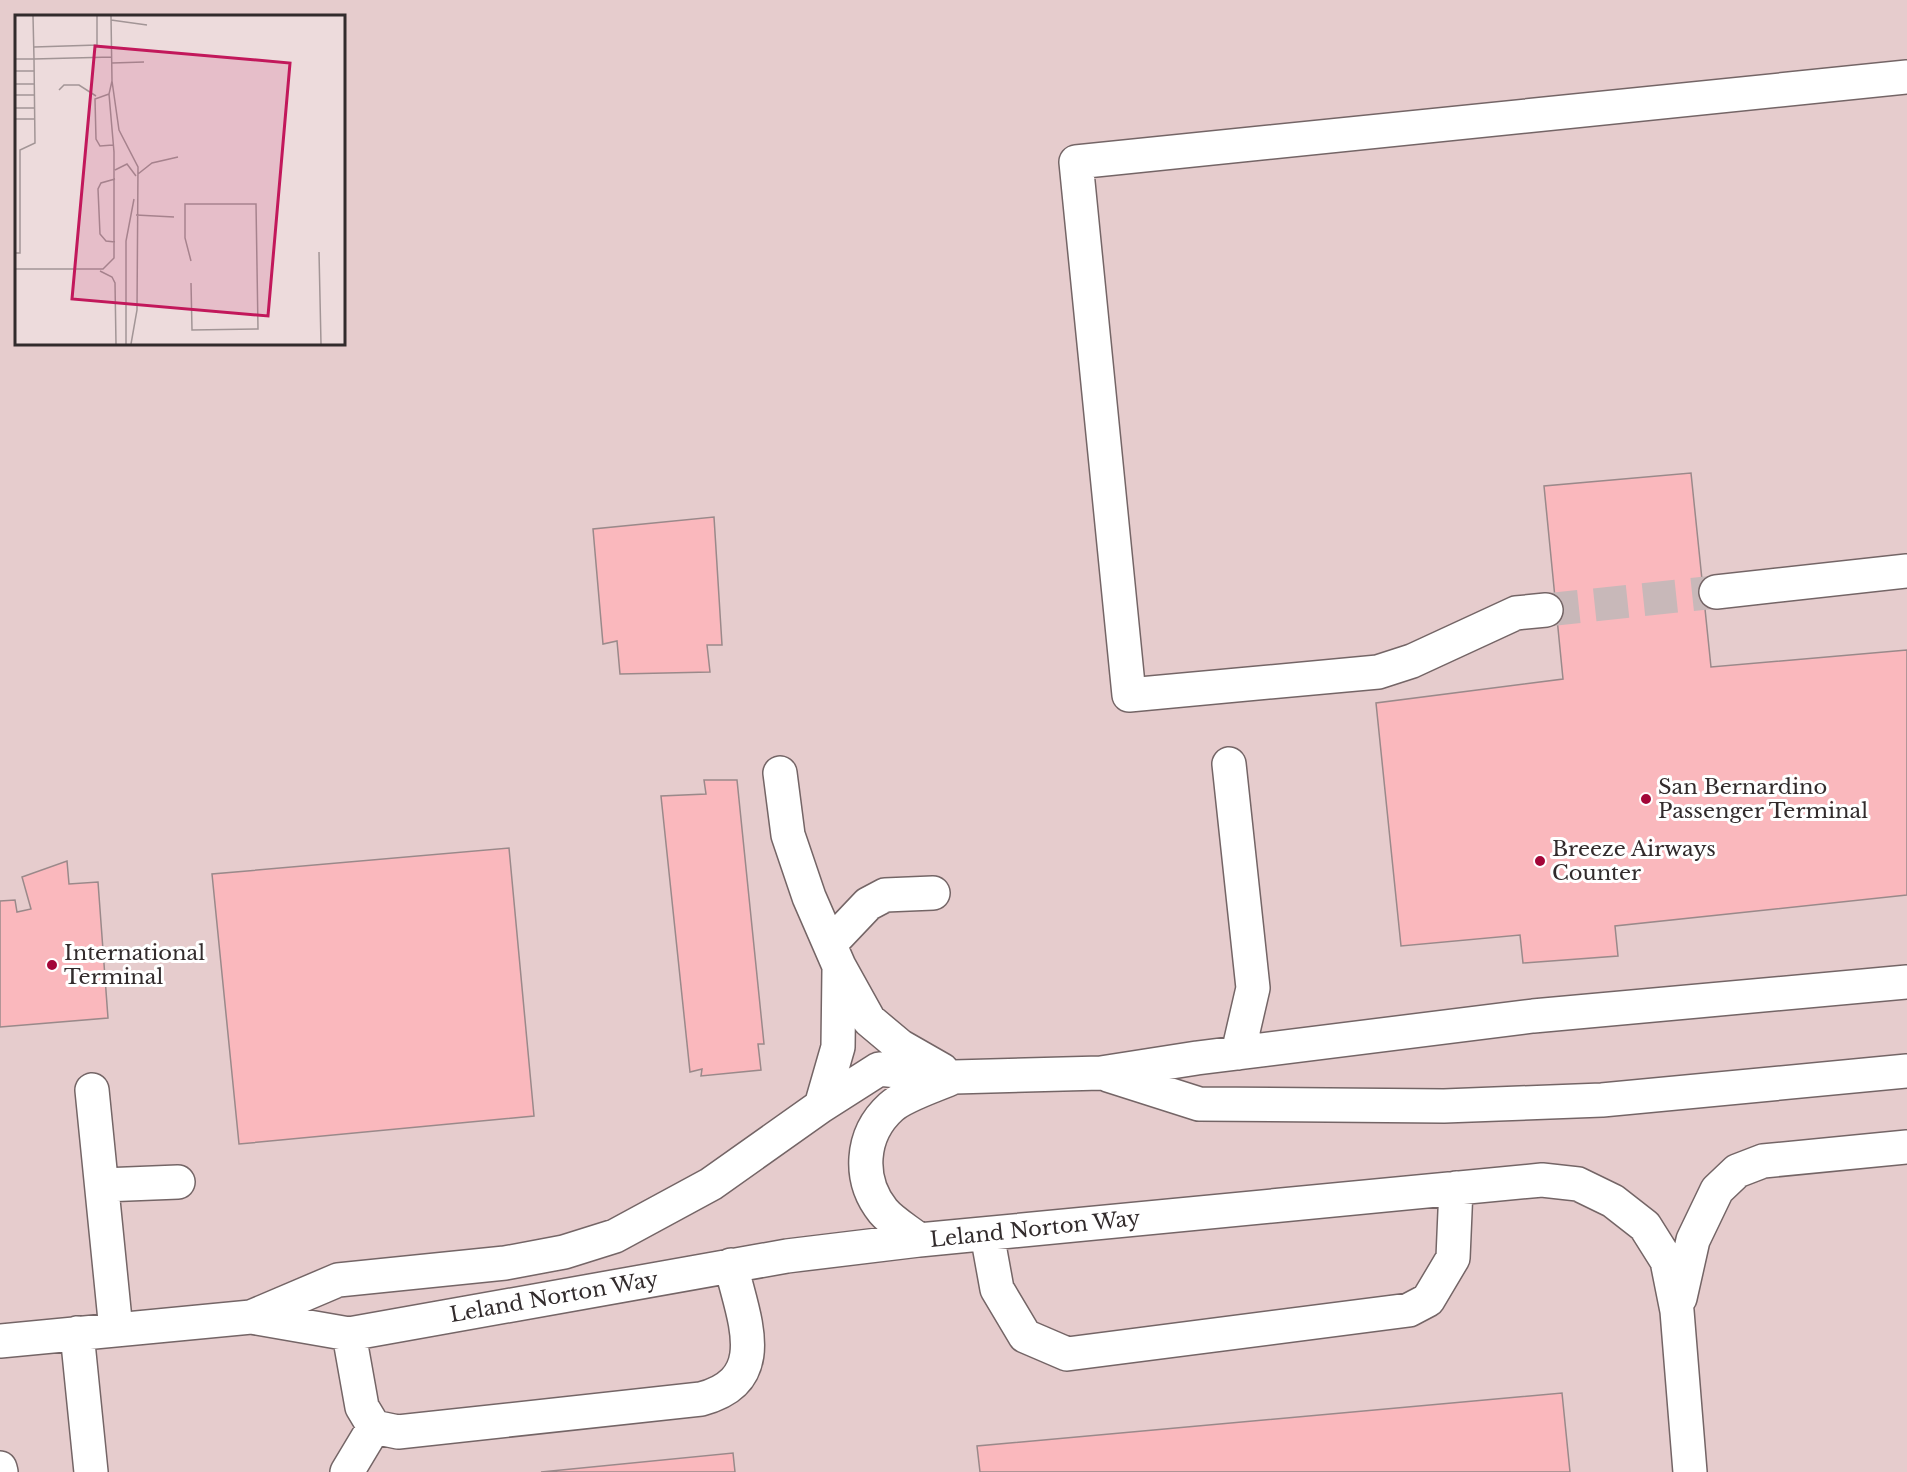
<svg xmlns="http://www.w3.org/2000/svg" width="1907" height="1472" font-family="'Libre Baskerville',serif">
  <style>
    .built { fill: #e6cccd; fill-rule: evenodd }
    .building { fill: #fab8bd; stroke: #9a898a; stroke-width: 1.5 }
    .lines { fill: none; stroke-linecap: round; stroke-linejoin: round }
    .minor-tunnel { stroke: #c8b8b9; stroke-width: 33; stroke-dasharray: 33 16; stroke-linecap: butt }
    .minor-casing { stroke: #746566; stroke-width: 36 }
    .minor { stroke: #fff; stroke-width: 33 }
    .poi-dot { fill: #a30638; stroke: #fff; stroke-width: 2 }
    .labels { text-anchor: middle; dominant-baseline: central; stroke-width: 6; stroke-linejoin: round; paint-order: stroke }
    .poi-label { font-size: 21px; fill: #322b2c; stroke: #fff; text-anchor: start }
    .street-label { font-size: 21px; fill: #322b2c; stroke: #fff }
    .inset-road { fill: none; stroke: #a29596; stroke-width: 1.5 }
    .view { fill: #c2185b; fill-opacity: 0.15; stroke: #c2185b; stroke-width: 3 }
    .inset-edge { fill: none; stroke: #322b2c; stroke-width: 3 }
  </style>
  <rect width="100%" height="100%" fill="#eddbdc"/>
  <path class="built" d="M0,0H1907V1472H0ZM16,16H344V344H16Z"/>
  <path class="building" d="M1691,473L1711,667L1907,650V895L1615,926L1618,956L1523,963L1520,935L1401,946L1376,703L1563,679L1544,486Z
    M714,517L722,645H707L710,672L620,674L617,641L603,644L593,529Z
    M704,780H737L764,1044H758L761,1070L701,1076L702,1069L690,1072L661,796L706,794Z
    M509,848L534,1116L239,1144L212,874Z
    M67,861L69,884L98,882L108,1018L0,1027V901L15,900L17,912L31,909L22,877Z
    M1562,1393L1570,1472H980L977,1446Z
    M733,1453L735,1472H541Z"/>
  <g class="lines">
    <path class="minor-tunnel" d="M1546,610L1716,592"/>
    <defs>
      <path id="minor" d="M1716,592L1907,571
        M1546,610L1516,613L1412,661L1378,672L1129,695L1076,162L1907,77
        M1229,764L1253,988L1238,1053
        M780,773L788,835L809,897L839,966L869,1020L900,1046L942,1070
        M830,944L868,904L885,895L933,893
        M1108,1075L1199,1104L1444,1106L1602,1100L1907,1071
        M92,1090L116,1330
        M821,1106L838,1047L839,970
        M103,1185L178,1182
        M987,1234L997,1289L1025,1336L1067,1354L1409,1310L1428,1300L1453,1258L1456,1188
        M919,1240C908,1231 892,1222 883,1211C858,1180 860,1135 891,1107C904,1095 937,1085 954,1077
        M1680,1298L1693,1240L1717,1190L1737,1171L1763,1161L1907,1147
        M251,1317L338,1280L505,1263L564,1252L615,1236L711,1184L821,1106L879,1069L954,1077L1101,1073L1197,1058L1533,1016L1907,982
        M77,1333L91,1472
        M349,1334L362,1407L374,1427L398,1432L701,1399C773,1380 743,1318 731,1265
        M0,1341L251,1317L349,1334L787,1256L919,1240L1542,1180L1578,1184L1613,1201L1645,1226L1667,1261L1677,1311L1690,1472
        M0,1468L1,1472
        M347,1472L374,1427"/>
    </defs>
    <use href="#minor" class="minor-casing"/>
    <use href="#minor" class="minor"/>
  </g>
  <g class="poi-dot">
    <circle cx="1646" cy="799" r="6"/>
    <circle cx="1540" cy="861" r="6"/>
    <circle cx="52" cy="965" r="6"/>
  </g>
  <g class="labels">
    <g class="poi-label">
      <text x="1658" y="787">San Bernardino<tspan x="1658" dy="24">Passenger Terminal</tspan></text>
      <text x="1552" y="849">Breeze Airways<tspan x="1552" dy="24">Counter</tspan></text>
      <text x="64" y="953">International<tspan x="64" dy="24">Terminal</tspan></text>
    </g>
    <g class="street-label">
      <text transform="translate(1035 1229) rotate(-6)">Leland Norton Way</text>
      <text transform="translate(554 1297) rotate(-10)">Leland Norton Way</text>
    </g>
  </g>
  <g transform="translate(15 15)">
    <rect width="330" height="330" fill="#eddbdc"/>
    <path class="inset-road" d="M96,5L132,10M19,32L82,30V1M0,44H19L18,1M97,48L129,47M0,56H19M97,66L104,115L123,152L122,295L116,329M0,69H19M44,75L49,70H64L81,81M94,79L80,84L81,124L85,131L98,130M0,80H19M0,93H20M0,104H20M100,155L112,149L121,161M123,159L137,148L163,142M100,164L86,168L83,174L85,219L91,226L100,227M121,200L159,202M304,237L306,329M0,238H5V135L20,128L19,44L97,42M176,246L170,223V189H241L243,314L177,315L176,268M0,254H88L99,243V137L94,79L97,66L96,1M85,256L97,262L100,268L101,329M111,329V226L119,184"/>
    <path class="view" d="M80,31L275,48L253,301L57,284Z"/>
    <rect width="330" height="330" class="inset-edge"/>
  </g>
</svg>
